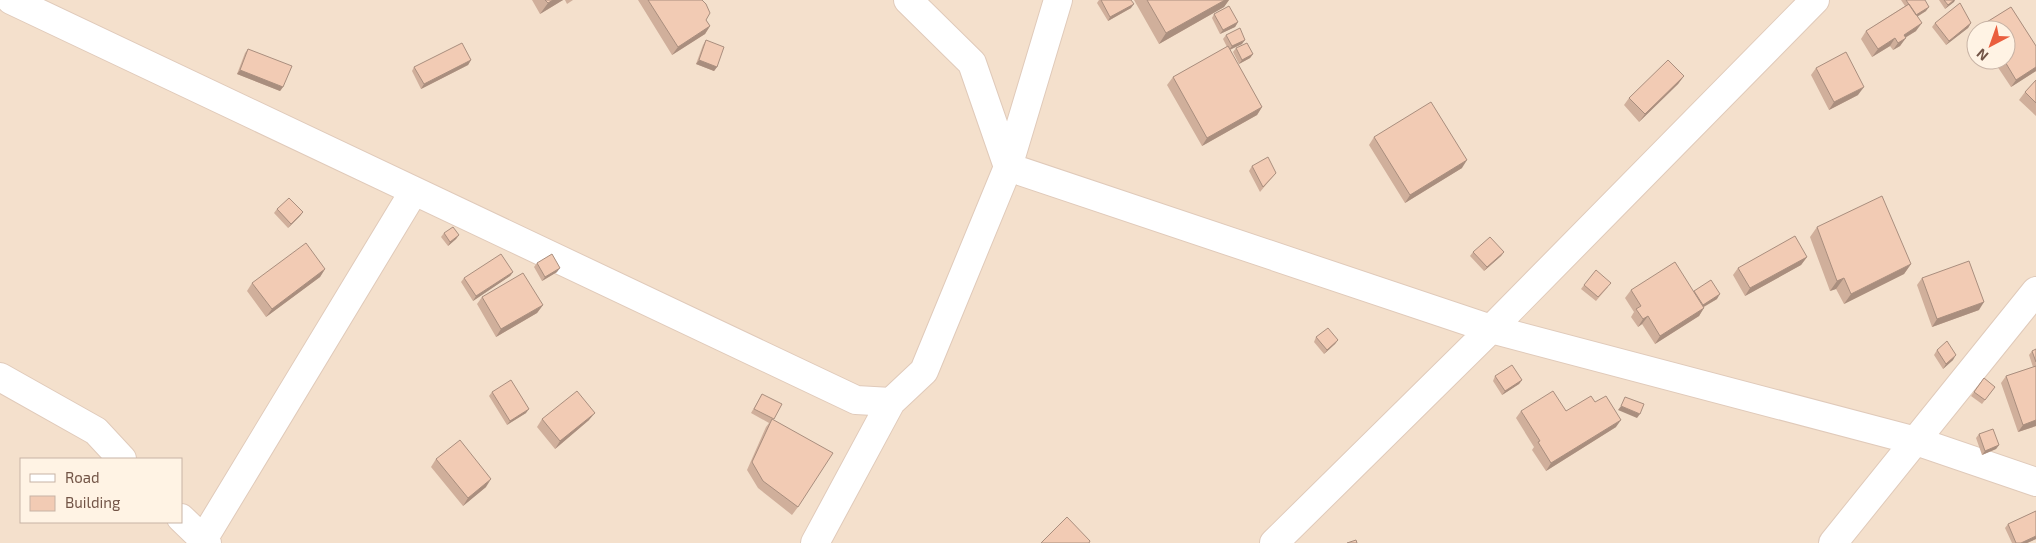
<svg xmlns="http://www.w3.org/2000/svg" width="2036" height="543" font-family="'Exo 2',sans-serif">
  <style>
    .residential { fill: #f4e0cc; fill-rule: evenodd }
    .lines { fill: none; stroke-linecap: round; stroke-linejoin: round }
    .minor-casing { stroke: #e0caba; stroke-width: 30 }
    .minor { stroke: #fff; stroke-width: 28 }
    .wall { fill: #d0af9b }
    .shaded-wall { fill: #a98e7e }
    .building { fill: #f2cbb4; stroke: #a98e7e }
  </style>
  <rect width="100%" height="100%" fill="#fdefdd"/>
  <path class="residential" d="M0,0H2036V543H0ZM1976,30H2006V60H1976ZM21,459H181V522H21Z"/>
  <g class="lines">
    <defs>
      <path id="minor" d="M11,0L856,400L891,402L924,371L1008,167L1058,0
        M908,0L972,63L1008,167L1491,329L1916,441L2036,482
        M0,377L96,431L122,459
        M181,518L207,543
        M201,543L414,191
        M815,543L891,402
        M1274,543L1491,329L1815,0
        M1833,543L2036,291"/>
    </defs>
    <use href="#minor" class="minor-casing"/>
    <use href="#minor" class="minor"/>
  </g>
  <path class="wall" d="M532,0H563L540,14Z
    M565,0H573L567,4Z
    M638,0H702L706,20L710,26L705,34L672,55Z
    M1099,0H1131V8L1108,21L1097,3Z
    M1134,0H1229L1224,7L1159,44Z
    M1901,0H1925L1926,11L1917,17L1916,31L1905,38L1900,46L1893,50L1890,46L1872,57L1861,39L1866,31L1905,6Z
    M1939,0H1955L1945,9Z
    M2011,7L2036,46V71L2011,87L1993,60H2006V30H1978L1982,25Z
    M1214,14L1238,22L1235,27L1220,34L1212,18Z
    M1935,23H1971L1968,28L1946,45L1932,27Z
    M1226,35L1242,44L1230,50L1262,107L1257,115L1202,146L1167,85L1173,77L1227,47L1223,39Z
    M706,40L717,67L714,71L696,64L703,45Z
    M1236,48L1253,54L1250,58L1239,64L1233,52Z
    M248,49L283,87L280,91L237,74L245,53Z
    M471,60L468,65L421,89L412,71L414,67Z
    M1816,68L1858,95L1829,110L1811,75Z
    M1684,76L1678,84L1639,122L1624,105L1629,98Z
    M2036,80V116L2019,100L2025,92Z
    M1374,137L1462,168L1405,203L1369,145Z
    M1252,166L1276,173L1260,192L1249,171Z
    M277,209L303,212L300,216L288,228L274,213Z
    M1817,227L1911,264L1904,274L1844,304L1836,289L1830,291L1810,237Z
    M444,233L459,235L456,239L448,246L441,237Z
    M1473,252H1504L1501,256L1484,271L1470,256Z
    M1807,257L1801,265L1745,296L1733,275L1738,268Z
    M537,263L557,272L542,281L534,267Z
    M325,269L320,277L266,317L247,291L252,283Z
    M513,272L510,276L473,301L461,282L464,278Z
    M1922,278L1979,310L1932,327L1917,285Z
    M1584,285L1608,287L1596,301L1581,289Z
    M1631,290L1694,291L1717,299L1704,307L1699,316L1655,344L1642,324L1638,327L1631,317L1634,312L1625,298Z
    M482,297L543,305L537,313L496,337L477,304Z
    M1316,337L1338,340L1335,344L1324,354L1314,342Z
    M2036,349V426L2018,432L2001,383L2006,376L2033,367L2029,355L2032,351Z
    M1937,350L1953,360L1943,369L1934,355Z
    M1495,376L1522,380L1519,384L1502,395L1493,381Z
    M1984,378L1995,387L1982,404L1971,396Z
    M492,392L526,413L507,425L489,396Z
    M762,394L773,420L798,507L792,515L758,488L747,470L766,427L769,423L751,413Z
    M1595,402L1616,427L1546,471L1532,450L1534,447L1516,418L1521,411H1566Z
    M542,419L589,420L555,449L537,427Z
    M1979,434L1999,445L1996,449L1982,455L1976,438Z
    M436,459L486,487L463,506L431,467Z
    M2036,511V539L2027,543H2012L2005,528L2008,524Z"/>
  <path class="shaded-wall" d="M553,0H563L540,14L548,3Z
    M1225,0H1229L1224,7L1159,44L1166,33Z
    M1954,0H1955L1954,2L1945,9L1948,5Z
    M1134,4L1131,8L1108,21L1110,17Z
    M1929,7L1926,11L1913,19L1916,15Z
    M1238,22L1235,27L1220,34L1223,30Z
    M1922,23L1916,31L1898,42L1904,35Z
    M1971,23L1968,28L1946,45L1949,41Z
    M710,26L705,34L672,55L678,47Z
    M1895,38L1890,46L1872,57L1878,49Z
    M1906,38L1900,46L1893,50L1898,43Z
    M1245,40L1242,44L1229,50L1232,46Z
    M1253,54L1250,58L1239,64L1242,60Z
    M471,60L468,65L421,89L424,84Z
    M699,60L717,67L714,71L696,64Z
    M2036,67V71L2011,87L2016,80Z
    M240,70L283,87L280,91L237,74Z
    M1684,76L1678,84L1639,122L1645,114Z
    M1864,87L1858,95L1829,110L1834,102Z
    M1262,107L1257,115L1202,146L1207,138Z
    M1467,160L1462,168L1405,203L1410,195Z
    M303,212L300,216L288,228L291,224Z
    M459,235L456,239L448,246L450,242Z
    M1504,252L1501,256L1484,271L1487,267Z
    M1807,257L1801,265L1745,296L1750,288Z
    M1911,264L1904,274L1844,304L1851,294Z
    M560,268L557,272L542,281L545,277Z
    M325,269L320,277L266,317L272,309Z
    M513,272L510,276L473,301L476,296Z
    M1844,278L1836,289L1830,291L1837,281Z
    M1720,294L1717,299L1698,310L1701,306Z
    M1984,302L1979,310L1932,327L1937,319Z
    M543,305L537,313L496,337L501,329Z
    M1704,308L1699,316L1655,344L1660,336Z
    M1648,316L1642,324L1638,327L1643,319Z
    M1338,340L1335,344L1324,354L1327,350Z
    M1956,355L1953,360L1943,369L1946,364Z
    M1522,380L1519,384L1502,395L1505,391Z
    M1621,406L1640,414L1637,418L1618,410Z
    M529,409L526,413L507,425L510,421Z
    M595,413L589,420L555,449L560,441Z
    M1621,420L1616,427L1546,471L1551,463Z
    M2036,420V426L2018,432L2023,425Z
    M1999,445L1996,449L1982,455L1985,451Z
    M491,479L486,487L463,506L468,498Z
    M2036,536V539L2027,543H2021Z"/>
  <path class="building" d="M545,0H553L548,3Z
    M648,0H702L706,4L710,13L706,20L710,26L678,47Z
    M1101,0H1131L1134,4L1110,17Z
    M1147,0H1225L1166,33Z
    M1906,0H1925L1929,7L1916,15Z
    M1944,0H1954L1948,5Z
    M1960,3L1971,23L1949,41L1935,23Z
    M1909,4L1922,23L1904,35L1906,38L1898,43L1895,38L1878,49L1866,31Z
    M1229,6L1238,22L1223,30L1214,14Z
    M2011,7L2036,46V67L2016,80L2004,60H2006V30H1985L1982,25Z
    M1240,28L1245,40L1232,46L1226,35Z
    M706,40L724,47L717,67L699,60Z
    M462,43L471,60L424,84L414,67Z
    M1247,43L1253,54L1242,60L1236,48Z
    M1228,46L1262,107L1207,138L1173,77Z
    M248,49L292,66L283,87L240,70Z
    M1846,52L1864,87L1834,102L1816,68Z
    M1668,60L1684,76L1645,114L1629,98Z
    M2036,80V103L2025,92Z
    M1431,102L1467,160L1410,195L1374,137Z
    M1268,157L1276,173L1263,187L1252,166Z
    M1882,196L1911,264L1851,294L1844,278L1837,281L1817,227Z
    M289,198L303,212L291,224L277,209Z
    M453,227L459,235L450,242L444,233Z
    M1795,236L1807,257L1750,288L1738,268Z
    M1490,237L1504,252L1487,267L1473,252Z
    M306,243L325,269L272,309L252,283Z
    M501,254L513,272L476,296L464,278Z
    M552,254L560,268L545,277L537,263Z
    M1969,261L1984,302L1937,319L1922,278Z
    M1675,262L1704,308L1660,336L1648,316L1643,319L1636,309L1641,306L1631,290Z
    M1596,270L1611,283L1598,297L1584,285Z
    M523,273L543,305L501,329L482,297Z
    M1711,280L1720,294L1703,305L1694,291Z
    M1328,328L1338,340L1327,350L1316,337Z
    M1947,341L1956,355L1946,364L1937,350Z
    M2036,349V362L2032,351Z
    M1512,365L1522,380L1505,391L1495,376Z
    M2036,366V420L2023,425L2006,376Z
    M1984,378L1995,387L1985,400L1974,392Z
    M511,380L529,409L510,421L492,392Z
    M577,391L595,413L560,441L542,419Z
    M1553,391L1566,411L1591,396L1595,402L1606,396L1621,420L1551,463L1538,442L1540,441L1521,411Z
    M762,394L782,404L774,419L754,409Z
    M1625,397L1644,404L1640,414L1621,406Z
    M772,419L833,453L798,507L763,481L752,462Z
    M1993,429L1999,445L1985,451L1979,434Z
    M460,440L491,479L468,498L436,459Z
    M2036,511V536L2021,543H2016L2008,524Z
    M1067,517L1090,541L1089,543H1041Z
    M1356,540L1357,543H1347Z"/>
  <rect x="20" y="458" width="162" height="65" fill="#fff3e4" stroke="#c7b3a5"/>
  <rect x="30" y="474" width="25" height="8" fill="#ffffff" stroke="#c7b3a5"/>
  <text x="65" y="483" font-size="15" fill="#725446">Road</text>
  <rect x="30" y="496" width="25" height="15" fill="#f2cbb4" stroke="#c7b3a5"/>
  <text x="65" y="508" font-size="15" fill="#725446">Building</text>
  <g transform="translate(1991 45) rotate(221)"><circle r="24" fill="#fff3e4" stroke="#c7b3a5"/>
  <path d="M0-4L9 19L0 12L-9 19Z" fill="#ea5e3e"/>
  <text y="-8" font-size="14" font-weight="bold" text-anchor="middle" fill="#725446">N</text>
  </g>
</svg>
